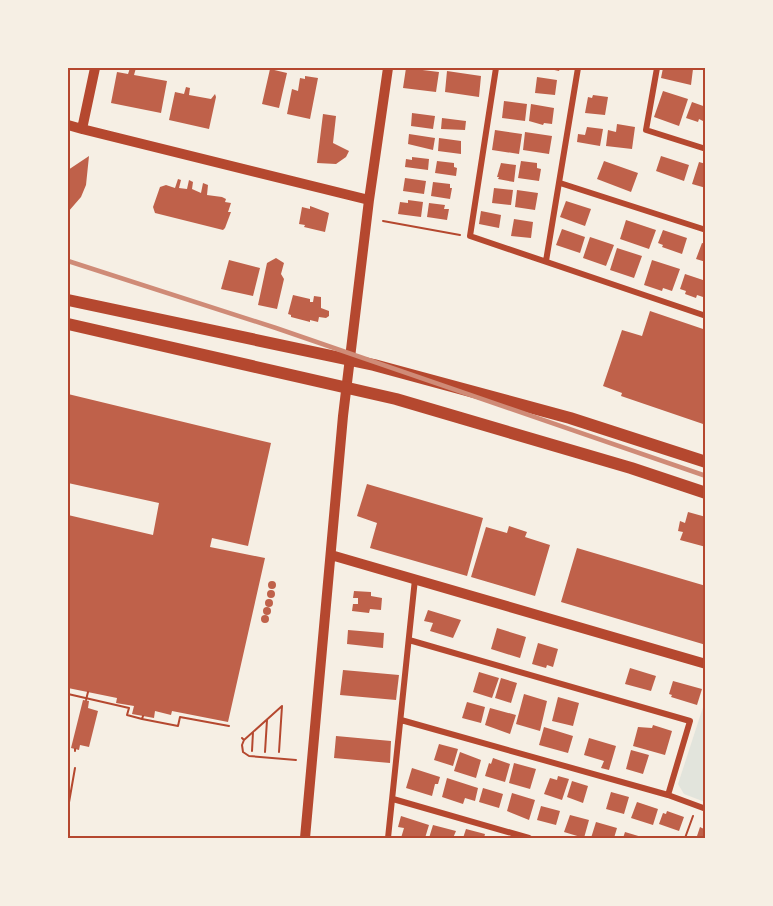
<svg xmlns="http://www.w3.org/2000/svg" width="773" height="906" font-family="Mulish,sans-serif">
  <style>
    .green { fill: #e2e4dc }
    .building { fill: #bf614a }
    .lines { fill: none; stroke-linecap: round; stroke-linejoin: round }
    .path { stroke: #b5482f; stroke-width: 2 }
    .minor { stroke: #b5482f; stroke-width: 6 }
    .tertiary { stroke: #b5482f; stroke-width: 10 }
    .secondary { stroke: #b5482f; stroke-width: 12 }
    .rail { stroke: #cf8b77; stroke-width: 4.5 }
    .neatline { fill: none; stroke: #b5482f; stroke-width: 2 }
  </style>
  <rect width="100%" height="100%" fill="#f6efe4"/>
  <path class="green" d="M705,701V802L684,794L678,784Z"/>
  <path class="building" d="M130,68H136L134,75L167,81L161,113L111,103L117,72L128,74Z
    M406,68L439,72L436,92L403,88Z
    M545,68H560L559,71Z
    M663,68L693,69L691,85L661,78Z
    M270,69L287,73L279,108L262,104Z
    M447,71L481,76L479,97L445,92Z
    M305,76L318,78L310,119L287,114L292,89L298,91L300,78L305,79Z
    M537,77L557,80L555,95L535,93Z
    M186,87L190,88L189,95L211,99L215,94L216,97L209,129L169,120L175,92L184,94Z
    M663,91L688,99L679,126L654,117Z
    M593,95L608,97L605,115L585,113L588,97L592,98Z
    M504,101L527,104L525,121L502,118Z
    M692,102L706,107L703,121L699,119L698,122L686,118Z
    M531,104L554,108L552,124L544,123L543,125L529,121Z
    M412,113L435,116L433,129L411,126Z
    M323,114L336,116L333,143L349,151L346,157L336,164L317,163Z
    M442,118L466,121L465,130L441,129Z
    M617,124L635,127L632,149L606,146L608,130L616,132Z
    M587,127L603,129L600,146L577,142L578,134L585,135Z
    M495,130L522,134L519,154L492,150Z
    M525,132L552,136L549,154L523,150Z
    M409,134L435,138L433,150L408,144Z
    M439,138L461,141V154L438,151Z
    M89,156L86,185L81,197L68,212V170Z
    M661,156L689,165L684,181L656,171Z
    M412,157L429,159L428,170L405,167L406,159L412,160Z
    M437,161L454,163V167L457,168L456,176L435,173Z
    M521,161L537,163V168L541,169L539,181L518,178Z
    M604,161L638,173L631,192L597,179Z
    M699,162L706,164V188L692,184Z
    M501,163L516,165L514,182L498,179L499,177H497Z
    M405,178L426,181L424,194L403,191Z
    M178,179L181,180L179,188L187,189L189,180L193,182L192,189L201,193L203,183L208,185L207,195L222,197L226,199L225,202L231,203L228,212H231L225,228L223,230L155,213L153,207L160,187L166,185L175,188Z
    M433,182L450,184V188H452L450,199L431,196Z
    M494,188L513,190L511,205L492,203Z
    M517,190L538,193L535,210L515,207Z
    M408,200L423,202L421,217L398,214L400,202L408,203Z
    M566,201L591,209L585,226L560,217Z
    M429,203L445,205L444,209H449L447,220L427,217Z
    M310,206L329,213L325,232L304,227L305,225L299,224L302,207L310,209Z
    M481,211L501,215L499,228L479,224Z
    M514,219L533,222L531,238L511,236Z
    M626,220L656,230L649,249L620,239Z
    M562,229L585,237L580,253L556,245Z
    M663,230L687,238L682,254L662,247L663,245L658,243Z
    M590,237L614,245L606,266L583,258Z
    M702,243L706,244V262L696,259Z
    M617,248L642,256L634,278L610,270Z
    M276,258L284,263L281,274L284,279L277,309L258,305L267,263Z
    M229,260L260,268L253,296L221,289Z
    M652,260L680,269L672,291L663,288L662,291L644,285Z
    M685,274L706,281L703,297L697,295L696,298L685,294L686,291L680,289Z
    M293,295L310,299V302H313L314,296L321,297V308L329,311V316L326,318L319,317L318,322L310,320V322L291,317V315L288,314Z
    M650,311L706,330V425L621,396L622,393L603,386L622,330L642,336Z
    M68,394L271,443L248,546L212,538L210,547L265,558L228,722L172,711L171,715L155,711L154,718L132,714L134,706L116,703L117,698L68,688V515L153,535L159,503L68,483Z
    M367,484L483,518L467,576L370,548L377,523L357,516Z
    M688,512L706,517V547L680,540L683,532L678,531L680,521L685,523Z
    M509,526L527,532L525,537L550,545L535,596L471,577L486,527L507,533Z
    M577,548L706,586V645L561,602Z
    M268 585a4 4 0 1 1 8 0a4 4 0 1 1-8 0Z
    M267 594a4 4 0 1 1 8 0a4 4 0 1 1-8 0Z
    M354,591L371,592V596L382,598L381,610L370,609L369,613L352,611L353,604H358V598H353Z
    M265 603a4 4 0 1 1 8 0a4 4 0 1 1-8 0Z
    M263 611a4 4 0 1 1 8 0a4 4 0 1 1-8 0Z
    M428,610L461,620L453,638L430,631L433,623L424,621Z
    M261 619a4 4 0 1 1 8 0a4 4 0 1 1-8 0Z
    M497,628L526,637L520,658L491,649Z
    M348,630L384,633L383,648L347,644Z
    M538,643L558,649L553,667L547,665L546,668L532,664Z
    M630,668L656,676L651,691L625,684Z
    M343,670L399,675L396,700L340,695Z
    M479,672L499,678L492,698L473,692Z
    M501,678L517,683L511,703L495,698Z
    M673,681L702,689L697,705L671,697L672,695L669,694Z
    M524,694L547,701L540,731L516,724Z
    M558,697L579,703L573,726L552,721Z
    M83,700L89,701L88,708L98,711L89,747L80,745L79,750L71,748Z
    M467,702L485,707L481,723L462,718Z
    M490,708L516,715L510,734L485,725Z
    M653,725L672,731L665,755L633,746L638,727L652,728Z
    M544,727L573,736L568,753L539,745Z
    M336,736L391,741L390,763L334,758Z
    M589,738L616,746L609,770L601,768L604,761L584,755Z
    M439,744L458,749L453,766L434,760Z
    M631,750L649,755L643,774L626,769Z
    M460,752L481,760L476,778L454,771Z
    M493,758L510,764L505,782L485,776L489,763L491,764Z
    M514,763L536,769L530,789L509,783Z
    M412,768L440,777L438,784H435L432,796L406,788Z
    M558,776L569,779L562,800L544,794L550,778L557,780Z
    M447,778L478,788L475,801L465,798L463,804L442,797Z
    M572,781L588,786L583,803L567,797Z
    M483,788L503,794L499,808L479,802Z
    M611,792L629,797L624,814L606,809Z
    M512,793L535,800L529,820L507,811Z
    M637,802L658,809L653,825L631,818Z
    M541,806L560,811L556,825L537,820Z
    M667,811L684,817L679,831L659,824L663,813L666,814Z
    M570,815L589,820L584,838L564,832Z
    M401,816L429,825L425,838H401L404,828L398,827Z
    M596,822L617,828L614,838H591Z
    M433,825L456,831L453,838H429Z
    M700,827L706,830V838L697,836Z
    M466,829L485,834L484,838H463Z
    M625,832L645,838H623Z"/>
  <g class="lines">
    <path class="path" d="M383,221L460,235
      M68,694L129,708L127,715L142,719
      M86,700L88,692
      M143,716L142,719L178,726L180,717L229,726
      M242,738L244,740L242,745L243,752L249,756L296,760
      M244,740L282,706L279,752
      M75,749V751
      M252,751L253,732
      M265,752L267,720
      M68,808L75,768
      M685,838L693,816"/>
    <path class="minor" d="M496,68L470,236L706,316
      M657,68L646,130L706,149
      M560,183L706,230
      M546,261L578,68
      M409,640L690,721L668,795
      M401,720L668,795L706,809
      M393,799L529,838
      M388,838L415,579"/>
    <path class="tertiary" d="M95,68L82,129L369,200
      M68,125L82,129
      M331,555L706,664
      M305,838L343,416L369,200L388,68"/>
    <path class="secondary" d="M68,300L374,365L570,418L706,462
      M68,324L396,399L631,468L706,493"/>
    <path class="rail" d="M68,261L276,328L706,476"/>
  </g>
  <rect width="773" height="906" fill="none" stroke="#f6efe4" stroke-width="138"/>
  <rect x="69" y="69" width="635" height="768" class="neatline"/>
</svg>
